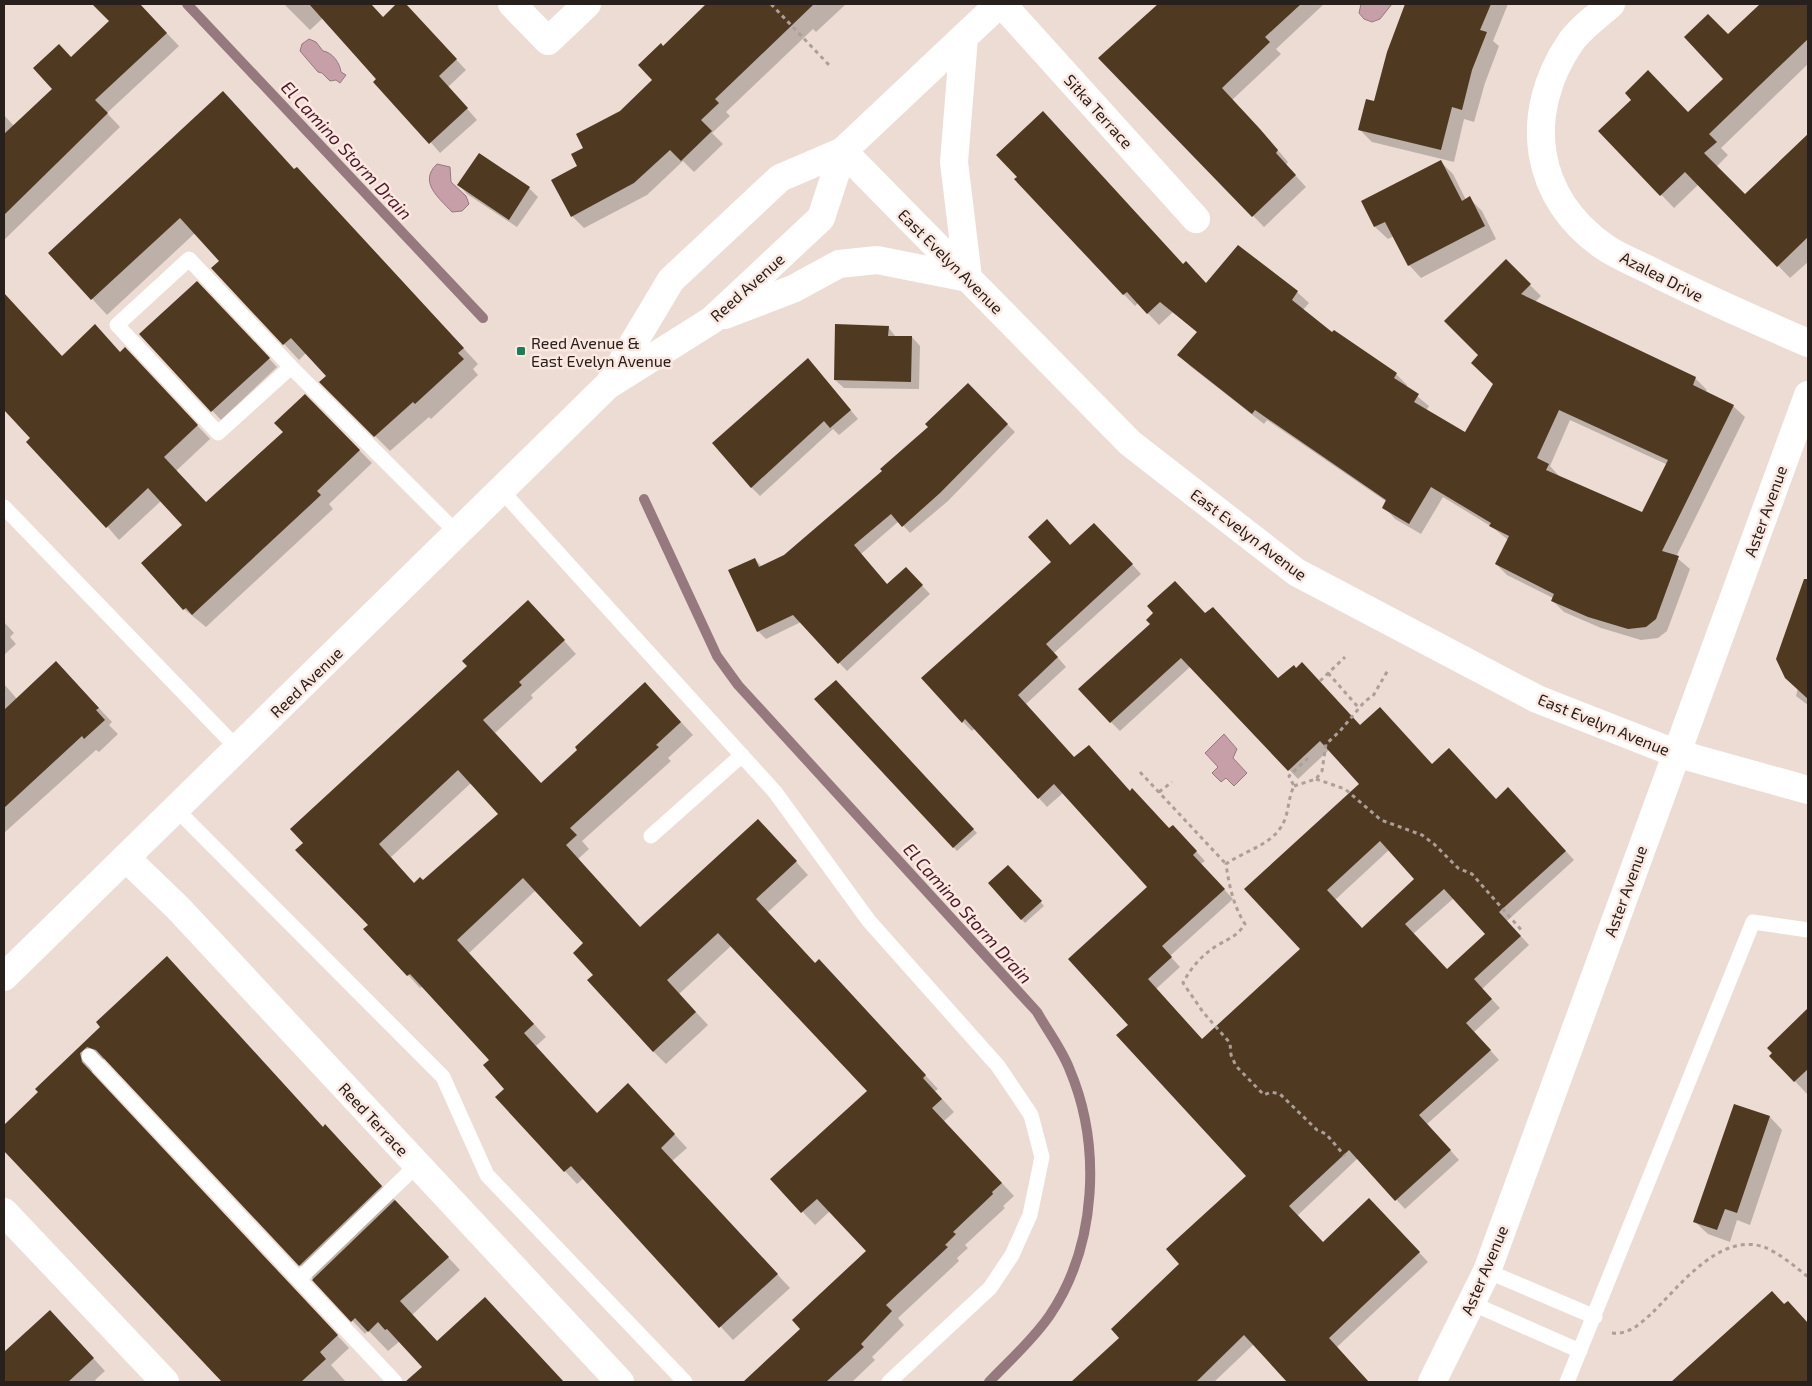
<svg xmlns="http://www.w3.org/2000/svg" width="1812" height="1386" font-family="'Exo 2',sans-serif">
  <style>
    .water { fill: #c69fa9; stroke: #96797f }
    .shadow { fill: #0003; fill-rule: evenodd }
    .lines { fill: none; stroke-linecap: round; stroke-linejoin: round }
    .stream { stroke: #96797f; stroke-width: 10 }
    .building { fill: #4f3a21; fill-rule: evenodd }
    .path { stroke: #ac9e98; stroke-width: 3; stroke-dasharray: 4 4; stroke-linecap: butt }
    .service { stroke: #fff; stroke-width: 15 }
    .minor { stroke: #fff; stroke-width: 28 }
    .secondary { stroke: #fff; stroke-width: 28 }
    .poi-dot { fill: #197d56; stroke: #fbe9e1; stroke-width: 2 }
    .labels { text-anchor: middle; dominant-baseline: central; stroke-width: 5; stroke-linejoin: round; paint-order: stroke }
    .street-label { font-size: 16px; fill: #27201d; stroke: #fbe9e1 }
    .poi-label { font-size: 16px; fill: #27201d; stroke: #fbe9e1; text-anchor: start }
    .water-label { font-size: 18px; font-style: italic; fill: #4a182a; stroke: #fbe9e1 }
  </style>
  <rect width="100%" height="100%" fill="#eddcd4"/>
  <path class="water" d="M1361,4H1392L1380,19L1372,22L1364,19L1359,13Z
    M309,39L316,42L323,51C332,52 340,63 341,72L346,75L340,83L336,80L330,81L322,73L318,72L300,51L302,44Z
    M437,164L450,167L451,182L466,196L469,204L462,211L452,212C439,198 418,182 437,164Z
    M1224,734L1237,749L1233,758L1247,773L1234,786L1226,778L1221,782L1212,773L1218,767L1205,753Z"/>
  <path class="shadow" d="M107,4H139L179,46L107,113L120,127L4,240V115L14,126L54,89L71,58L111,21L100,10Z
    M284,4H369L383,18L398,4H404L466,70L448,87L477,120L440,153L323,18L310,30Z
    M707,4H846L816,32L813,29L726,112L730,116L712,133L723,144L694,172L683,161L647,195L584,228L572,216L579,166L585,148L654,80L663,47Z
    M1160,4H1324L1276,49L1281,54L1232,100L1271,142L1288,162L1286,165L1306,187L1264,227L1100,59Z
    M1406,4H1508L1493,41L1499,46L1485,83L1474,122L1464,119L1454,162L1372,142L1359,129L1375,103L1388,52Z
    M1761,4H1808V64L1721,148L1728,155L1716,167L1745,196L1808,134V262L1790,278L1699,184L1674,208L1600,131L1688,113L1725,79L1728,36Z
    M479,154L529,188L538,197L517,227L467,194L459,185Z
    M1440,161L1453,174L1466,200L1469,198L1482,211L1496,239L1421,278L1409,265L1394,236L1388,239L1375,227L1362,201Z
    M295,170L312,184L478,364L473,369L478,375L431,419L429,417L390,451L321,382L328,376L306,353L299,360L213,268L221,261L195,233L107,315L50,253Z
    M1238,246L1297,292L1309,303L1303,310L1332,334L1396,374L1407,385L1406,387L1429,406L1426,411L1465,434L1495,384L1480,355L1506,261L1541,296L1535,302L1695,378L1707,390L1705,392L1733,406L1745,417L1676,557L1690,569L1667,631L1658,638L1641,640L1601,628L1564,612L1552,600L1553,598L1507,575L1496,564L1508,540L1492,527L1443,497L1421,534L1395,519L1384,507L1387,502L1267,420L1264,424L1190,366L1179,355L1198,333L1173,312L1159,325L1138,303L1135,306L1105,275L1183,265L1207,284ZM1570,420L1668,465L1643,514L1560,477L1550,466Z
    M205,291L277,367L221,420L140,334Z
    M4,294L62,357L121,353L138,362L210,439L176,471L207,504L284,432L305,396L372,463L329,504L333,509L206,627L184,609L183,525L161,501L119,540L4,408Z
    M888,327L896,337H912L920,346L919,389L844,388L835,380Z
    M816,368L858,419L839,435L833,429L760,496L751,487Z
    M968,385L1015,432L948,501L910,533L899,521L861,554L887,586L913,576L930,594L847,671L801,622L766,639L758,631L755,559L762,567L785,556L884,471L930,427Z
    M1103,533L1141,574L1054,653L1066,667L1026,704L1075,758L1130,792L1170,830L1182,836L1205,861L1201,864L1233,899L1170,956L1180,967L1156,989L1203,1040L1302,949L1361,784L1330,749L1298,779L1191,666L1120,731L1111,722L1205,615L1279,680L1496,800L1517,798L1574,860L1507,921L1529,945L1482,989L1500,1008L1474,1032L1499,1060L1427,1124L1459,1160L1405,1209L1358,1158L1297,1216L1324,1244L1378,1208L1428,1262L1337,1347L1367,1381L1366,1382H1289L1254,1344L1214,1382H1073L1121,1338L1181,1264L1248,1176L1129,1025L1149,887L1063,793L1047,807L975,728L972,731L963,722L1071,546ZM1389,850L1416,879L1362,930L1335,900ZM1454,898L1487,934L1447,971L1413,934Z
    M1801,591L1808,593V705L1796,696L1798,688Z
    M540,614L576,654L531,695L533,698L495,733L542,784L658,697L693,735L668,758L671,761L582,841L589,849L578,859L641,928L770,833L808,875L768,912L815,964L832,973L938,1089L935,1091L954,1112L944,1121L1014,1196L1003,1206L1005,1208L965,1245L968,1248L957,1258L959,1261L898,1318L904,1325L872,1357L875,1360L852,1382H762L754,1374L802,1329L868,1251L830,1211L815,1225L772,1179L869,1091L732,945L679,994L708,1025L666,1064L653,1051L594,975L585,943L536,890L469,953L546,1037L536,1046L597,1114L641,1098L687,1148L672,1161L790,1288L733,1340L584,1178L577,1184L497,1098L506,1089L491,1060L423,986L420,988L408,975L365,929L369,925L297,850ZM471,783L500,814L423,882L414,884L391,857Z
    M4,622L14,633L10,637L16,644L4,655Z
    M70,677L112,722L109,725L118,734L99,752L96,750L4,833V684L17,699Z
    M836,682L977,833L957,851L816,699Z
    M1008,867L1044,906L1025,923L990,883Z
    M1808,1010V1095L1771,1056L1774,1053L1769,1048Z
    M102,1027L323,1128L338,1139L460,1270L412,1315L438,1342L497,1311L563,1382H409L424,1367L400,1341L388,1351L368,1330L365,1334L105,1059L95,1061L92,1072L349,1348L331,1365L346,1382H224L4,1149V1126L40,1093Z
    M1735,1105L1770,1117L1782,1130L1750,1225L1737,1220L1730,1242L1708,1234L1695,1222Z
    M1771,1293L1808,1324V1382H1673Z
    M50,1311L105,1371L95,1380L97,1382H4V1354Z"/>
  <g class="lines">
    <path class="stream" d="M187,4L483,318
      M644,499L717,656L738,685L1037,1012C1047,1030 1061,1048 1069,1068C1102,1145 1097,1245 1050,1315C1033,1340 1009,1361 989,1382"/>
  </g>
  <path class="building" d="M92,4H140L167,33L95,100L108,113L4,215V134L52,89L33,68L59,44L71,57L109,21Z
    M309,4H371L383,17L396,4H406L457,59L439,76L468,108L429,144L373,82L376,79Z
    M706,4H814L715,99L719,103L701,120L712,131L681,161L670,150L634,183L571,217L551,180L577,166L571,154L583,148L576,134L620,111L652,80L638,65L661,43L663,46Z
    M1158,4H1301L1265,37L1270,42L1222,88L1260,129L1278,150L1276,153L1296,175L1252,217L1098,58Z
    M1405,4H1491L1480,30L1487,32L1472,70L1462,110L1452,107L1441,150L1358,130L1366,99L1374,101L1387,52Z
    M1760,4H1808V39L1709,134L1717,142L1704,153L1745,194L1808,134V237L1777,267L1685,172L1660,196L1598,131L1631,100L1625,93L1648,70L1688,112L1723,79L1684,37L1708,14L1728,34Z
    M223,91L294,169L297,167L464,348L458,353L464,359L415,404L413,402L374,437L319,382L326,376L291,338L283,345L211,268L219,261L180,218L91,300L48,253Z
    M1043,111L1183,264L1186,261L1206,283L1238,245L1298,291L1292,300L1332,332L1334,330L1397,373L1394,378L1419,394L1414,402L1465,432L1493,384L1471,363L1478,355L1444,321L1506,259L1531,284L1521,294L1696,377L1693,385L1734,405L1662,551L1679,556L1656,619L1646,627L1628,629L1588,617L1551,601L1554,594L1495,564L1509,536L1489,526L1491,523L1431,487L1409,524L1382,508L1386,500L1255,410L1252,414L1177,355L1197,332L1160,302L1147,314L1127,292L1123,295L1014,179L1017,177L996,155ZM1559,410L1668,460L1642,512L1546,470L1549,464L1537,458Z
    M479,153L530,187L509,220L457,185Z
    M1441,160L1462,201L1470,196L1485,226L1408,266L1385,222L1374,227L1361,201Z
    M197,281L270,358L211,412L139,334Z
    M4,293L62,356L95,324L120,352L125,347L198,425L164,457L206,502L283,432L274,423L305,394L360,450L317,491L321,495L192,615L186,608L183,610L141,563L182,525L148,488L106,528L26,442L30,438L4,410Z
    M835,324L889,326L888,336H912L911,382L834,380Z
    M808,358L851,410L830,428L824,421L751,488L712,443Z
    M968,383L1008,424L940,493L902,527L891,514L854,545L887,584L906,567L923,585L838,664L793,615L757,632L728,570L755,558L759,567L784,555L882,471L880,469L928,427L925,424Z
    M1047,519L1070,545L1094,523L1133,564L1046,644L1058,657L1018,695L1074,757L1089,745L1130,791L1132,788L1169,828L1173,825L1197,851L1193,855L1225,889L1162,946L1172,957L1148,979L1202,1039L1300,949L1244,889L1359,784L1320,741L1288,771L1181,658L1110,723L1078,689L1150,624L1146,620L1153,613L1147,606L1175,581L1205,613L1213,607L1278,678L1294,665L1296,668L1302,662L1360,725L1380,707L1432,764L1449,748L1496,799L1508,787L1566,851L1499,912L1521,936L1474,979L1492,999L1466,1023L1491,1050L1419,1115L1451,1150L1395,1201L1349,1150L1289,1206L1323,1242L1369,1198L1420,1252L1329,1338L1369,1382H1287L1244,1335L1196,1382H1071L1119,1338L1111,1329L1179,1264L1166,1249L1246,1176L1116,1035L1128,1025L1068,959L1147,887L1054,784L1038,799L965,719L962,723L921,678L1051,562L1028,537ZM1380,841L1414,879L1362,928L1327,890ZM1444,889L1485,934L1447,969L1405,924Z
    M1804,579H1808V699L1785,678L1776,659Z
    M528,600L565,640L519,682L522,685L483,720L541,783L577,750L575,747L645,682L681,722L656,745L659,747L570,828L577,835L566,845L640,927L758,819L797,861L756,899L815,963L819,959L926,1075L923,1078L942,1099L932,1108L1002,1183L992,1192L993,1194L953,1232L956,1234L945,1245L948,1247L886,1305L892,1311L861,1344L864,1347L826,1382H743L800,1329L792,1320L866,1251L817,1199L801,1213L770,1179L867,1091L718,933L667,980L696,1012L653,1052L587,980L593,975L573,953L583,943L523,878L457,940L534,1024L524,1033L597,1113L628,1083L675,1134L661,1148L778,1274L719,1328L571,1166L564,1172L495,1097L504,1089L483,1065L489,1060L410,974L407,976L363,929L368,925L295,850L303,843L290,829L467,666L462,661ZM458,770L498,814L423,880L420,877L414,883L379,844Z
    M56,661L99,708L96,710L105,720L84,739L82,736L4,808V710Z
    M836,680L974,829L953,848L814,699Z
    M1008,865L1042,901L1021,920L988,883Z
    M167,956L323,1127L325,1124L382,1186L299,1266L96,1050L87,1047L80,1053L82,1062L338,1335L320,1352L326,1359L301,1382H222L4,1151V1125L38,1092L35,1089L100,1027L96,1022Z
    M1808,1008V1069L1794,1082L1769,1056L1772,1053L1767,1048Z
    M1734,1104L1770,1116L1737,1213L1725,1209L1717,1230L1693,1222Z
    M395,1200L449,1257L400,1301L437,1341L485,1297L564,1382H405L422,1367L387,1329L385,1330L378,1322L368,1332L355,1318L351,1322L312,1280Z
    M1772,1291L1784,1304L1788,1301L1808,1323V1382H1671Z
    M50,1310L94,1358L68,1382H4V1352Z"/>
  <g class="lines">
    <path class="path" d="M771,4L829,65
      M1328,673L1359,708
      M1320,681L1345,657
      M1308,758L1289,776L1294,786C1289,796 1289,806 1286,816C1278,844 1247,849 1226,864C1229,885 1233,905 1245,924C1237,936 1230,938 1218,945C1203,954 1191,967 1183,983L1203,1012L1230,1043L1231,1055L1236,1066L1264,1095L1271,1092L1280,1094L1317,1130L1326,1134L1345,1156
      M1140,772L1226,864
      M1316,779L1345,789L1381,820L1422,835L1434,844L1458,868L1472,874L1523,932
      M1294,786L1316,779L1322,771L1326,744L1340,731L1365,701L1373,696L1388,670
      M1159,792L1172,782
      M1612,1333C1628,1335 1640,1324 1651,1314C1680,1286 1719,1232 1764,1247C1779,1253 1796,1267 1808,1277"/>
    <path class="service" d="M291,367L218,433L117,325L189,259L291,367L457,533
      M501,490L775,792L869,921L998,1066L1031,1115L1042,1157L1030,1215L1012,1255L990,1288L889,1382
      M4,507L238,749
      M176,809L443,1077L487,1175L685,1382
      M651,836L742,755
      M89,1056L395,1382
      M1487,1271L1595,1317
      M299,1279L417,1165
      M1471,1303L1580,1351
      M1567,1382L1753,922L1808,930"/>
    <path class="minor" d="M512,4L548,41L587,4
      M1002,4L1196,219
      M1611,4C1598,16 1580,28 1570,43C1522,114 1533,199 1606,248C1621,258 1640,265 1657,274C1707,299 1757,321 1808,343
      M126,858L178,908L620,1382
      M4,1212L165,1382
      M1432,1382L1487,1271L1808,395"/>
    <path class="secondary" d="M964,37L954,162L968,278
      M843,151L1130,443L1296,572L1537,699L1675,753L1808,790
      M725,315L793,289L839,264L877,260L968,278
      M610,382L671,280L780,178L843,151L999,4
      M4,977L607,386L712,320L821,218L843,151"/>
  </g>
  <rect class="poi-dot" x="516" y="346" width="10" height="10" rx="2.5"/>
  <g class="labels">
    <g class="street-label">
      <text transform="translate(1099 111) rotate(48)">Sitka Terrace</text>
      <text transform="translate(951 261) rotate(45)">East Evelyn Avenue</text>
      <text transform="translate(1662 276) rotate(27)">Azalea Drive</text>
      <text transform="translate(747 287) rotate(-42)">Reed Avenue</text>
      <text transform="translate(1765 511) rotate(-70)">Aster Avenue</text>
      <text transform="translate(1249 534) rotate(37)">East Evelyn Avenue</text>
      <text transform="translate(306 682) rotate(-44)">Reed Avenue</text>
      <text transform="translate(1604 724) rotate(22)">East Evelyn Avenue</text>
      <text transform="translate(1625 891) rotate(-70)">Aster Avenue</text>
      <text transform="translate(374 1119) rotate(47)">Reed Terrace</text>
      <text transform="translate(1484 1270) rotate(-67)">Aster Avenue</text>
    </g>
    <g class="poi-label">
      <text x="531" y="342">Reed Avenue &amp;<tspan x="531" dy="18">East Evelyn Avenue</tspan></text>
    </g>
    <g class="water-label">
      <text transform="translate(347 150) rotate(47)">El Camino Storm Drain</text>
      <text transform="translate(968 913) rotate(48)">El Camino Storm Drain</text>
    </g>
  </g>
  <rect width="1812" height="1386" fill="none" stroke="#27201d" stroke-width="10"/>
</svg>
